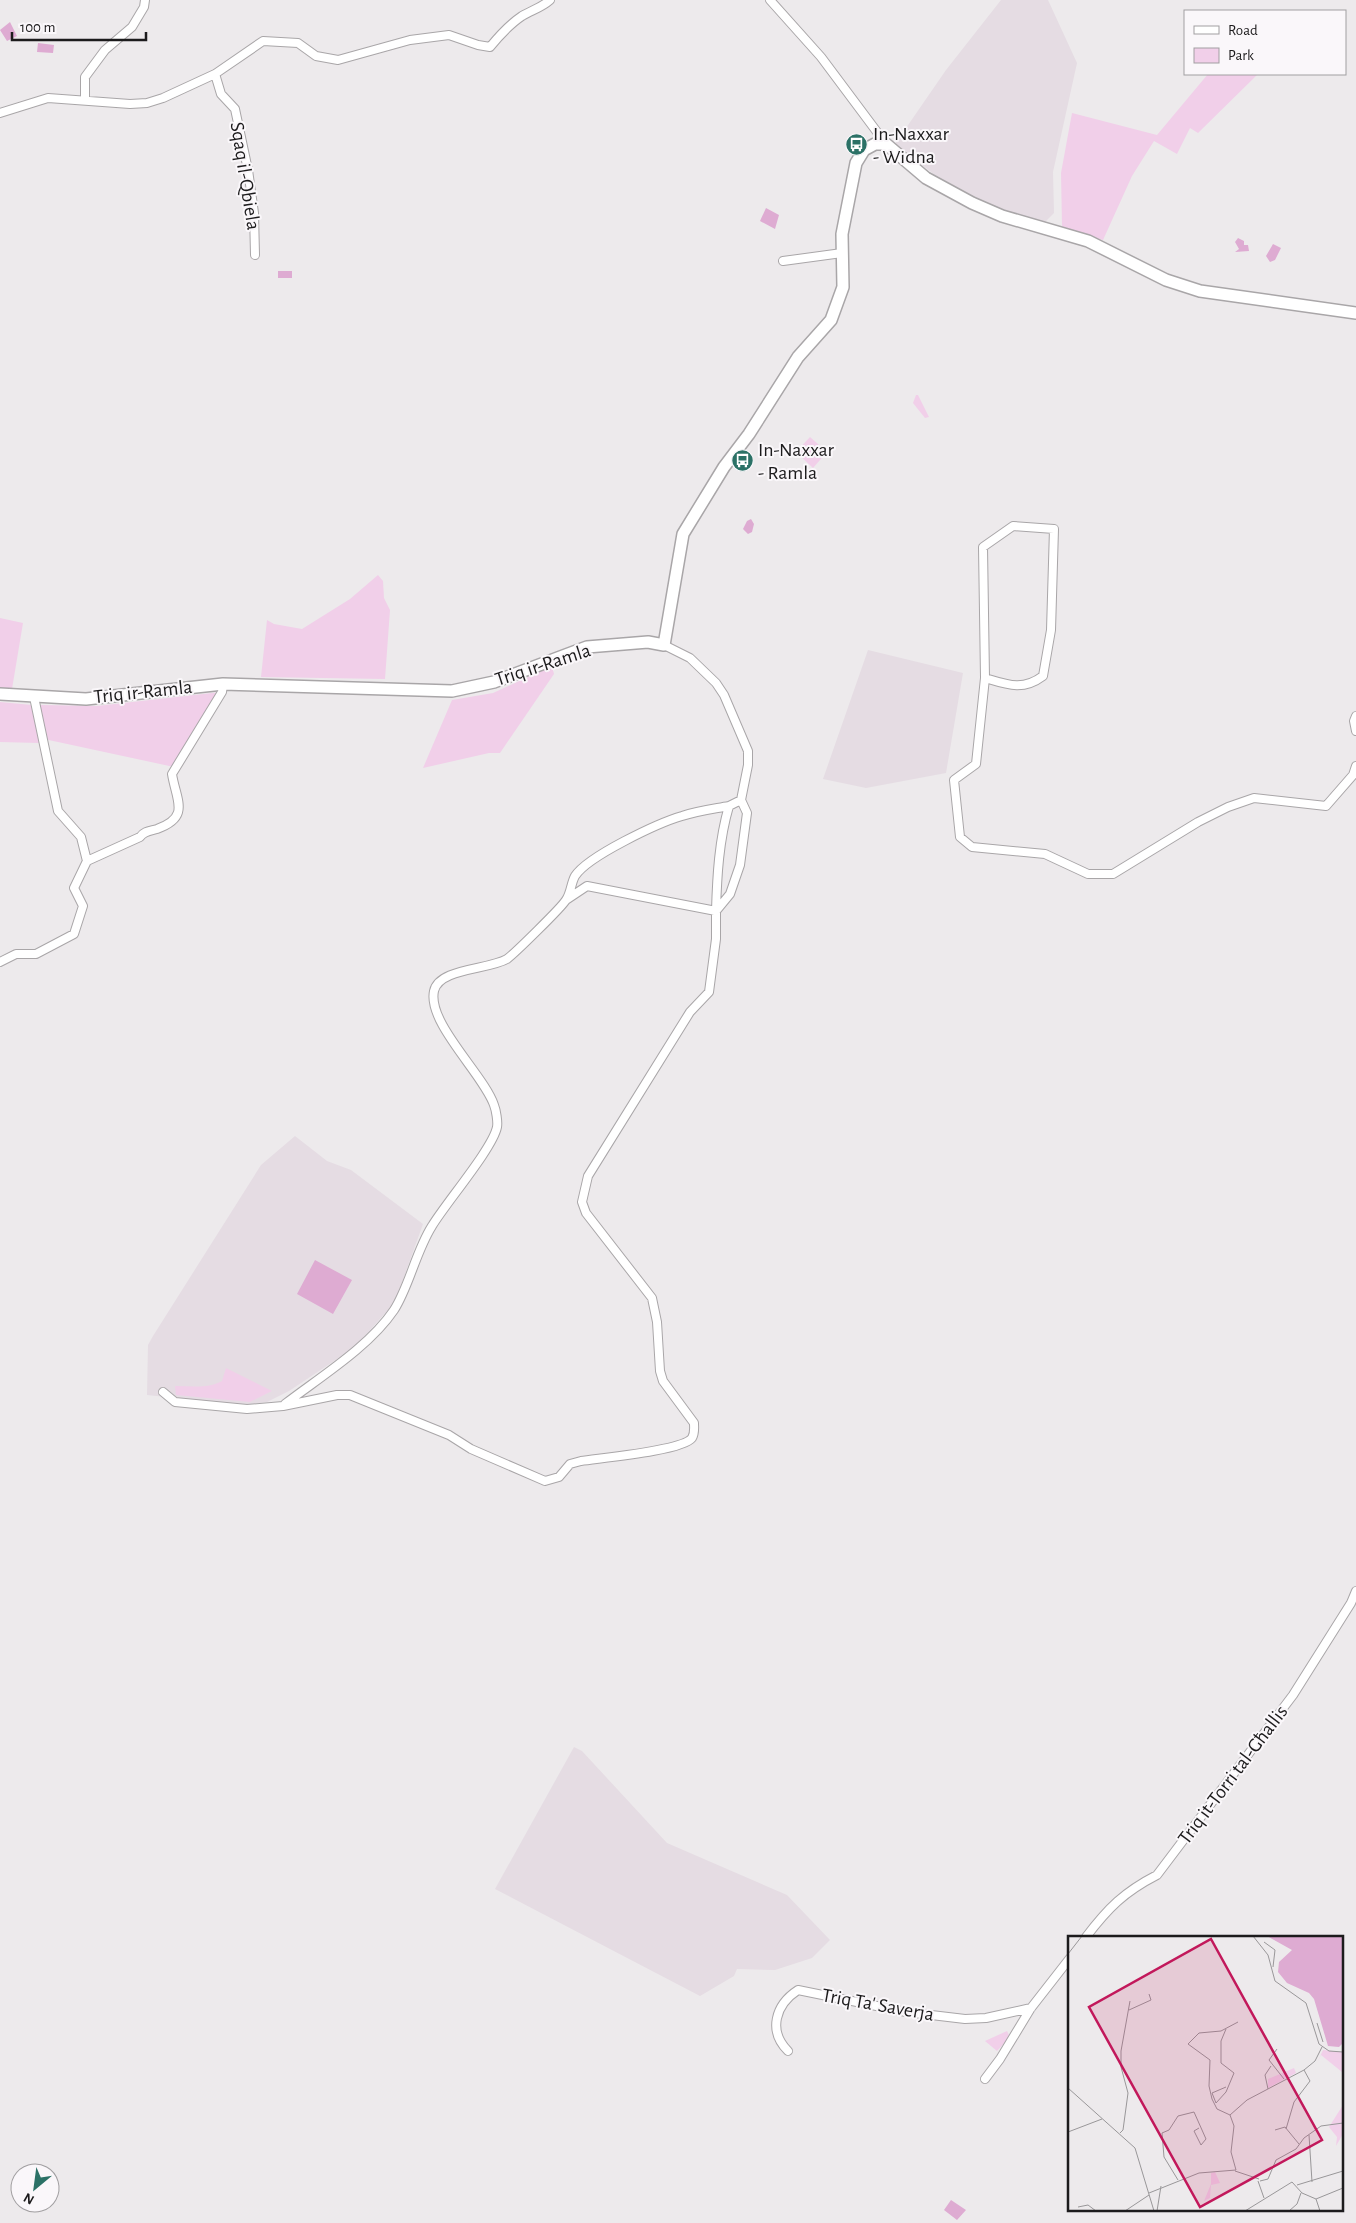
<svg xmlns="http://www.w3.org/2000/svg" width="1356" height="2223" font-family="'Alegreya Sans',sans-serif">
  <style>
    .built { fill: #e5dce3 }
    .green { fill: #f1cfe9 }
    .water { fill: #deabd2 }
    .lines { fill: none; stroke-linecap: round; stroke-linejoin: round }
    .minor-casing { stroke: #a9a6a8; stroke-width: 10 }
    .secondary-casing { stroke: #a9a6a8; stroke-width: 14 }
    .minor { stroke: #fff; stroke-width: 8 }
    .secondary { stroke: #fff; stroke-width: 11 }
    .labels { text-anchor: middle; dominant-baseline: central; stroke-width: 4; stroke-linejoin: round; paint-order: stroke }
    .poi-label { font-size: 20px; fill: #1c1b1c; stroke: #faf7fa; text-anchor: start }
    .street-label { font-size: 20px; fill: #1c1b1c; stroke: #faf7fa }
    .inset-road { fill: none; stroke: #999799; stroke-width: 1 }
    .view { fill: #c2185b; fill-opacity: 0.15; stroke: #c2185b; stroke-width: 2.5 }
    .inset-edge { fill: none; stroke: #1c1b1c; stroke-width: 2.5 }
  </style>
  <rect width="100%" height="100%" fill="#edeaec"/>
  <path class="built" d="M1001,0H1048L1077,63L1053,172L1054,213L1044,223H1037L975,198L935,175L895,144L946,70Z
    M868,650L963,673L946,773L866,788L823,779Z
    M295,1136L327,1161L351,1170L423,1224L395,1302L355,1347L289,1391L267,1402L243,1405L147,1395L148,1345L153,1336L261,1165Z
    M574,1747L582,1751L667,1843L787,1895L830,1940L812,1958L775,1970L737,1969L734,1976L700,1996L495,1889Z"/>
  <path class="green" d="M1208,74H1258L1198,133L1190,128L1177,154L1154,141L1132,176L1103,240L1067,230L1062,226L1061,173L1072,113L1157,135Z
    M916,395H918L929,417L925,418L913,403Z
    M810,437L827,452L813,468L796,452Z
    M378,575L383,581L384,598L390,610L385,679L261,677L267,620L274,624L302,629L350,599Z
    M0,618L23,623L12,689L0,688Z
    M552,666L554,674L500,753H489L423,768L452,700L493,693Z
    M221,692L174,767L44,739L38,710L41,705L97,706Z
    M0,702L32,705L39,743L0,742Z
    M226,1368L272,1391L250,1402L176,1395L175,1386C191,1386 208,1389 222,1381Z
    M1007,2031L1010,2037L997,2051L985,2041Z"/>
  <path class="water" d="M10,22L17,36L7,41L0,30Z
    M38,43L54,45L53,53L37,52Z
    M766,208L779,215L775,229L760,221Z
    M1238,238L1244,241V245H1248L1249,251L1235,252L1239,249L1235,242Z
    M1273,244L1281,248L1275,260L1270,262L1266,256Z
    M278,271H292V278H278Z
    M751,519L754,524L752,532L748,534L743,529L747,521Z
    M315,1260L352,1280L333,1314L297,1294Z
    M951,2200L966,2210L957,2220L944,2210Z"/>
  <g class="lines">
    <defs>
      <path id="minor" d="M770,0L821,57L886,144
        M215,74L221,94L235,109L248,170L254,213L255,255
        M85,100V77L105,50L132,27L144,7L145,0
        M0,113L48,98L130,104L147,103L163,98L215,74L263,41L298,43L316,56L338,60L410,40L449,35L478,45L490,47C499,36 510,24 522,16C532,10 541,8 550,0
        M783,261L842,253
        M985,678C1008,685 1023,691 1043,676L1051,630L1054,529L1013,526L983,547L985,678L976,764L954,780L960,837L972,847L1045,854L1088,874H1113L1198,822L1228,807L1254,798L1326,806L1353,775L1356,766
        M1356,716L1354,721L1356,731
        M87,861L140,837C144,831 150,831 157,829C191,817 176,800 172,774L222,692L223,684
        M566,900L587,886L716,911C717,876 719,840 729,806L741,800
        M0,962L16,954H36L74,934L83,906L74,888L87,861L81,837L58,811L34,697
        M163,1392L175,1402L247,1409L283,1406L337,1395H350L449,1435L471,1449L545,1481L559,1477L570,1464L581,1461C600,1458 682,1451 692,1438C695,1433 694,1428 694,1423L663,1381L660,1371L657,1322L652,1298L586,1213L582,1202L588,1176L690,1012L709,992L716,939V911L730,894L740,865L747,813L741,800L748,765V751L724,695L716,683L690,658L664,645
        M285,1404C320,1377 369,1347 394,1310C409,1287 416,1251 432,1226C445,1204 493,1148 497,1127C498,1122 496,1110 494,1105C484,1075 427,1023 434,991C439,968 488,970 507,959C515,953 561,908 566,900C571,893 571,883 575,876C588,856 658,823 682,816C697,811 713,809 729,806
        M1086,1937C1108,1908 1124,1892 1157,1875L1293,1695L1351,1603L1356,1591
        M788,2051C768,2031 775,2005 798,1990L906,2012L965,2019L986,2018L1031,2008
        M985,2079L1000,2059L1031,2008L1070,1958"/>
      <path id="secondary" d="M0,694L86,699L223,684L452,691L494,682L587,647L648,642L664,645L683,534L724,467L749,434L798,357L831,320L843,287L842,234L856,163L864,150L875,144H886L926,178L972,203L1002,216L1088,241L1166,280L1200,291L1356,313"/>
    </defs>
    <use href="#minor" class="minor-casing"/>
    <use href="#secondary" class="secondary-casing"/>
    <use href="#minor" class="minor"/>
    <use href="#secondary" class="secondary"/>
  </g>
  <defs>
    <symbol id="bus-disc" viewBox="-11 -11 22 22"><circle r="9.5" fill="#2b7166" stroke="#faf7fa"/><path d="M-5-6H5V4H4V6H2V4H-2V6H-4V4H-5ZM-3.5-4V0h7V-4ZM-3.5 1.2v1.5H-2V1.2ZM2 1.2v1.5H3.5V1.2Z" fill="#fff"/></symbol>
  </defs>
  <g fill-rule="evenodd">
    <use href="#bus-disc" x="844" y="132" width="25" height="25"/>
    <use href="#bus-disc" x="730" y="448" width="25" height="25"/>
  </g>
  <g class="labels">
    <g class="poi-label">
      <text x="873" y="134">In-Naxxar<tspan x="873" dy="23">- Widna</tspan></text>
      <text x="758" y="450">In-Naxxar<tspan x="758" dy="23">- Ramla</tspan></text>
    </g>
    <g class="street-label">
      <text transform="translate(245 176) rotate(81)">Sqaq il-Qbiela</text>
      <text transform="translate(543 665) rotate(-18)">Triq ir-Ramla</text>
      <text transform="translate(143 692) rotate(-6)">Triq ir-Ramla</text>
      <text transform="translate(1233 1775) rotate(-53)">Triq it-Torri tal-Għallis</text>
      <text transform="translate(878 2005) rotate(10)">Triq Ta' Saverja</text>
    </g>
  </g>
  <g transform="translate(1068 1936)">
    <rect width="275" height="275" fill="#edeaec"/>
    <path d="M255,114L275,116L274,136L253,119L249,127ZM226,132L228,137L200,152V143ZM275,169V198L268,210L269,201L261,191ZM147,236L152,247L143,249L142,262L136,265L143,248V237Z" fill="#f1cfe9"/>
    <path d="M199,0H275V107L271,111L260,110L246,63L241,57L219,47L210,36L211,26L224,14Z" fill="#deabd2"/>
    <path class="inset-road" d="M185,0L200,19L207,45L238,67L251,108L261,115L275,116M196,6L207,14L205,31M0,18L14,0M61,74L83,64L81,58M249,87L255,106M209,113L201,124L216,143M0,152L67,212L86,275M200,153L197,139L203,130M148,167L158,156L166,137L153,127V105L158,93M148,167L144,157L158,151M162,179L149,173L144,163L141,150L142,124L120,108L131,97L153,95L170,86M218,193L226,166L242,145L236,134M207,194L217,191L231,208M0,196L34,183M52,197L55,194L60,157L53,131V115L62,65M241,199L244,246M0,201V222M167,235L191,243M110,244L96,221L94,197L101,194L110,180L126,176L138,203L133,209L126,195L131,192M190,245L196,262M192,245L200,243L208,224L228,213L236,202L253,190L275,187M229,249L275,235M81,257L131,237L168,234L163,216L166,190L162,179L179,164L236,134L247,125L254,111M248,263L275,252M10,271L20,269L28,275M57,275L81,259M89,275L93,250M177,275L224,246L234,257L248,263L252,275M221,275L229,268L233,257"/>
    <path class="view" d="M143,3L254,204L132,271L21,71Z"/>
    <rect width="275" height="275" class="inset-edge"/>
  </g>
  <rect x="1184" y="10" width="162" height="65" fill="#faf7fa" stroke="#a19fa1"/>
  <rect x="1194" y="26" width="25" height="8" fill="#ffffff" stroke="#a19fa1"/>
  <text x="1228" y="35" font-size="15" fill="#1c1b1c">Road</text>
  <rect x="1194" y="48" width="25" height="15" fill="#f1cfe9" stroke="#a19fa1"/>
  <text x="1228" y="60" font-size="15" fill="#1c1b1c">Park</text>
  <g transform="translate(35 2188) rotate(209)"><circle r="24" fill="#faf7fa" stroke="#a19fa1"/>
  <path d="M0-4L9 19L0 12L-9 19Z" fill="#2b7166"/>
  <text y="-8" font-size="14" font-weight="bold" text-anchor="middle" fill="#1c1b1c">N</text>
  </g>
  <path d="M12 32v8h134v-8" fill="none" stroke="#1c1b1c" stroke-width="2.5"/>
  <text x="20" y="32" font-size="15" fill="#1c1b1c" stroke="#faf7fa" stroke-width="4" paint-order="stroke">100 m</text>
</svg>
